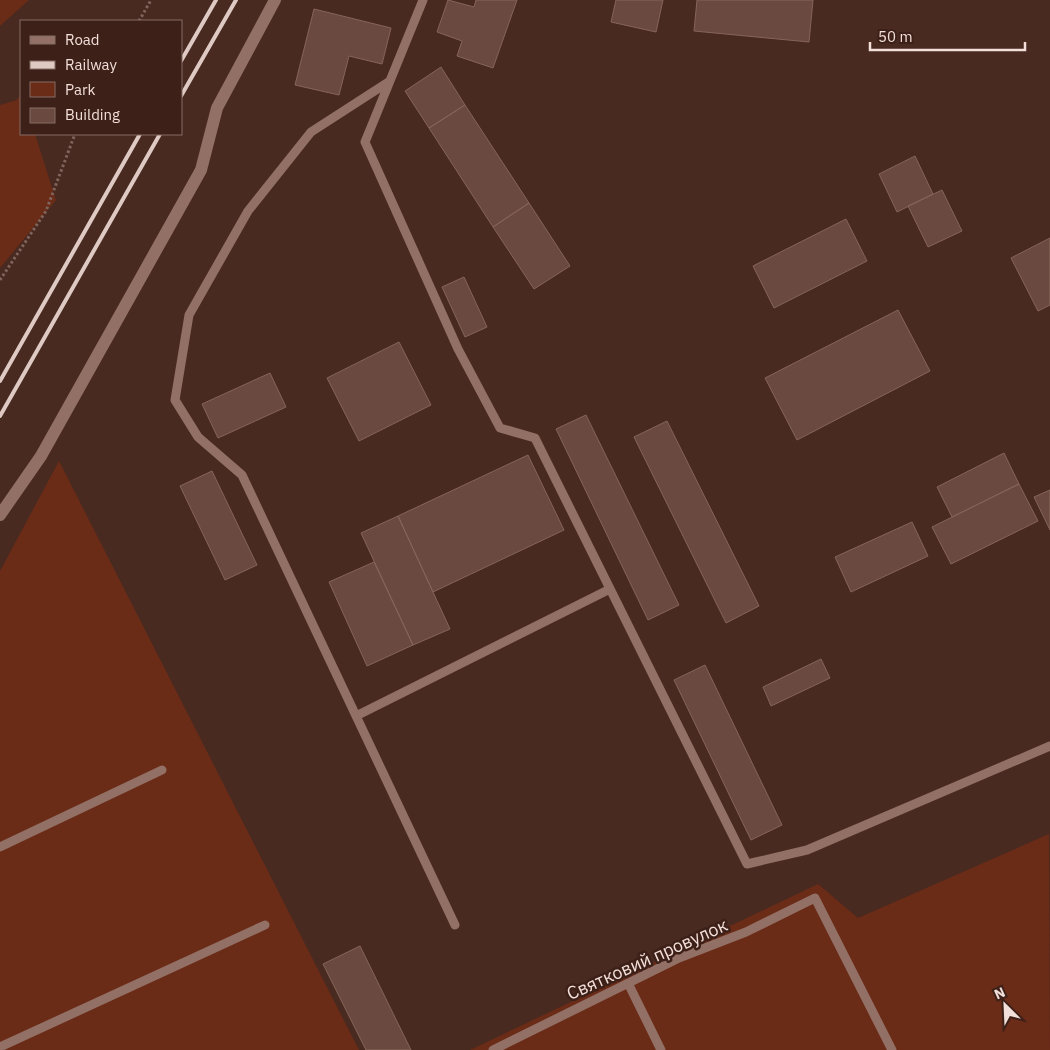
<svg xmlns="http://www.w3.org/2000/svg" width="1050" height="1050" font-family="'IBM Plex Sans',sans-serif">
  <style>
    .green { fill: #6a2b17 }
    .building { fill: #6a4a40; stroke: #86645a }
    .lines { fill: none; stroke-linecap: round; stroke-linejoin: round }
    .path { stroke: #7f655d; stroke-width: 3; stroke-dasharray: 2.5 2.5; stroke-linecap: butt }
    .service { stroke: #937066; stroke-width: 9 }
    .minor { stroke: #937066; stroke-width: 12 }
    .rail { stroke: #dec9c3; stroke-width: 4 }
    .labels { text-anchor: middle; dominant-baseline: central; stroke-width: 5; stroke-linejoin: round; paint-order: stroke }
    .street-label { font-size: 18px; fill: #f2dfd9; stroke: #3d2018 }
  </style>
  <rect width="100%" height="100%" fill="#482a21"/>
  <path class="green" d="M0,0H29L0,26Z
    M21,94V134H35L56,200L0,268V105L17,100Z
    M59,461L359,1050H0V571Z
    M1049,834L1050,1050H470L818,884L858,918Z"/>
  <path class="building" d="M448,0L474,7L476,0H517L493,68L457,56L462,41L437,32Z
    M616,0H663L656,32L611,22Z
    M697,0H813L809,42L694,31Z
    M314,9L391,28L382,64L349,56L339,95L295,85Z
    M441,67L465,105L429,128L405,91Z
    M465,105L529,203L493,227L429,128Z
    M915,156L933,194L897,212L879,174Z
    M942,190L962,231L928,247L908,206Z
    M529,203L570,266L534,289L493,227Z
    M846,219L867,261L774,308L753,266Z
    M1050,238V305L1038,311L1011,258Z
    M464,277L487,327L465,337L442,287Z
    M898,310L930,371L797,440L765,378Z
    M399,342L431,405L359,441L327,378Z
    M270,373L286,407L218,438L202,404Z
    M586,415L679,605L648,620L556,429Z
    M667,421L759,606L726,623L634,437Z
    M1004,453L1019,484L952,517L937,487Z
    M528,455L564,530L433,592L398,516Z
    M212,471L257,565L225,580L180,486Z
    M1019,484L1038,521L951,564L932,527Z
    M1050,490V530L1034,497Z
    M398,516L450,629L413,645L361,533Z
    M912,522L928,556L851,592L835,557Z
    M374,562L413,645L367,666L329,582Z
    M821,659L830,678L771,706L763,687Z
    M705,665L782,825L751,840L674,680Z
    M360,946L411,1050H366L323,964Z"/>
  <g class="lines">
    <path class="path" d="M139,21L151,0
      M0,280L46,211L75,134"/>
    <path class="service" d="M423,0L365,142L458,349L500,428L535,438L747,864L807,850L1050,746
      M390,81L311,132L248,211L189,315L175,400L198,437L242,475L455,925
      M356,716L610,589
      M0,847L162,770
      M628,983L661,1050
      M0,1047L265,925
      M493,1050L679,958L746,932L815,898L892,1050"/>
    <path class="minor" d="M0,515L41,456L201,170L217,108L275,0"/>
    <path class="rail" d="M181,61L216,0
      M181,96L236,0
      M0,381L140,134
      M0,416L160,134"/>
  </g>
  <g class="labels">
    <g class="street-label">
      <text transform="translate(647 959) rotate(-24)">Святковий провулок</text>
    </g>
  </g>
  <rect x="20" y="20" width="162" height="115" fill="#3d2018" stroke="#856c65"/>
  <rect x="30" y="36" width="25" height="8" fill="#937066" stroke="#856c65"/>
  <text x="65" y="45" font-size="15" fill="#f2dfd9">Road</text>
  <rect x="30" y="61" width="25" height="8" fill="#dec9c3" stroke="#856c65"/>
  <text x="65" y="70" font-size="15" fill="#f2dfd9">Railway</text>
  <rect x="30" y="82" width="25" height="15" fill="#6a2b17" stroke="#856c65"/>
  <text x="65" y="95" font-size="15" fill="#f2dfd9">Park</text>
  <rect x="30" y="108" width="25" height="15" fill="#6a4a40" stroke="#856c65"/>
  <text x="65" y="120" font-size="15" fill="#f2dfd9">Building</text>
  <g transform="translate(1005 1005) rotate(336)" stroke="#3d2018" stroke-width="4" paint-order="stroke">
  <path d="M0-4L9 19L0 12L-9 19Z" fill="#f2dfd9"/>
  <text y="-8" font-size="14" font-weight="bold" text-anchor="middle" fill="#f2dfd9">N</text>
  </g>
  <path d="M870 42v8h155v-8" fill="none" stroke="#f2dfd9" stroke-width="2.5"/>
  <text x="878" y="42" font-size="15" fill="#f2dfd9" stroke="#3d2018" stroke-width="4" paint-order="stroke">50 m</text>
</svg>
